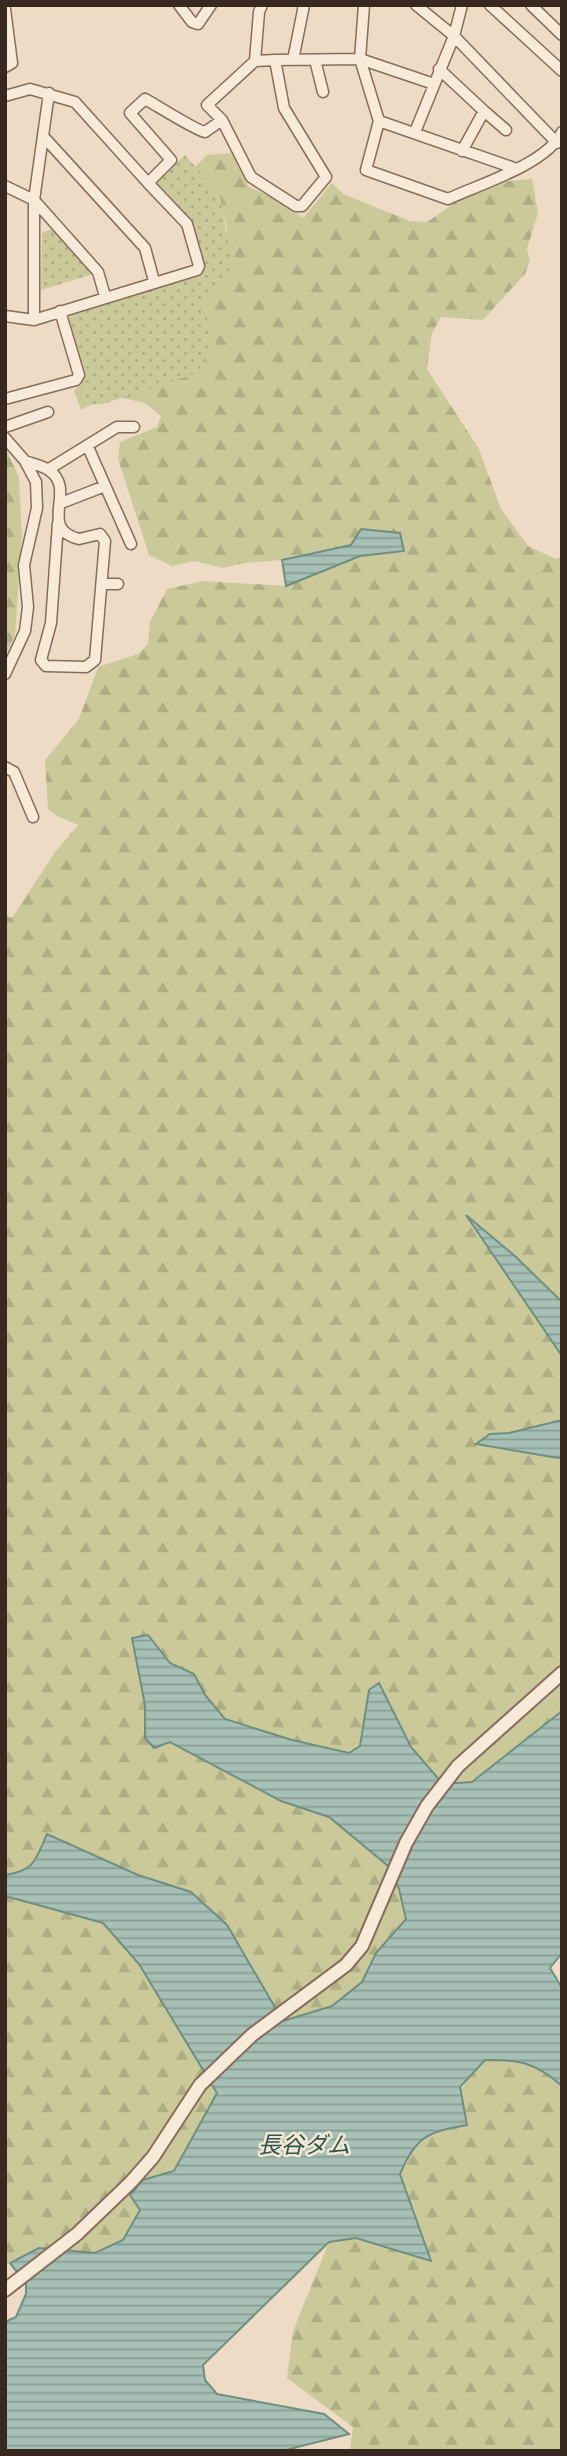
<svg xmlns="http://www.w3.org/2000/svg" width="567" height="2456" font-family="'Playfair Display','Noto Sans JP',serif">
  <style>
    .forest { fill: url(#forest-firs) }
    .park { fill: url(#park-dots) }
    .water { fill: url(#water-rules); stroke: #6e8f82; stroke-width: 2 }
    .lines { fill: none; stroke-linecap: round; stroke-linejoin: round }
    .minor-casing { stroke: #876d5c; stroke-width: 13 }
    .tertiary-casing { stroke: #876d5c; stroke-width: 16 }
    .minor { stroke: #f8ead9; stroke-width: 10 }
    .tertiary { stroke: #f8ead9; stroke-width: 12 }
    .labels { text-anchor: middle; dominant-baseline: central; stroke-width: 5; stroke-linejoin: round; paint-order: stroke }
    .water-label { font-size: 23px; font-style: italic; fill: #2f574f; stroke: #f4e7d5 }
  </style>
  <defs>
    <pattern id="forest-firs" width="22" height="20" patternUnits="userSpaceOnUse" patternTransform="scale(1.75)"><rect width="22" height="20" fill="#cbc99a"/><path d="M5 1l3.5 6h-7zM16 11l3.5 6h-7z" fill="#afad84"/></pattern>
    <pattern id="park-dots" width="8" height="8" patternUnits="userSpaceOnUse" patternTransform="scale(1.75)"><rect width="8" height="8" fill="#cbc99a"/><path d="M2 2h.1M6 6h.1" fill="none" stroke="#afad84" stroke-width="1.8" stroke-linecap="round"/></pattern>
    <pattern id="water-rules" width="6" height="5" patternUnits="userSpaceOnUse" patternTransform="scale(1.75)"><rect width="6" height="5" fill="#a7c0b5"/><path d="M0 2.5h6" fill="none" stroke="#899c93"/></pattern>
  </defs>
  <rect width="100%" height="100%" fill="#eddbc6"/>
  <path class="forest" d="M231,153L249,187L277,199L303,218L332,183L343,194L410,221L427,222L484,183L532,179L538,213L527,249L530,260L525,274L483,320L441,317L432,333L427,369L479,449L501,509L528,546L556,559L562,557V1302L516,1257L468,1218L562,1356V1420L509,1433L490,1434L562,1457V1711L471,1782L443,1784L411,1747L379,1683L369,1690L360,1746L350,1753L292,1740L225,1719L205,1695L194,1674L170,1663L148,1635L133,1638L145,1705V1737L170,1742L281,1801L329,1817L388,1866L399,1889L406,1919L376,1953L362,1982L332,2006L283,2021L227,1925L191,1892L138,1875L46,1834C34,1863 36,1868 5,1876V916L12,918L55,852L78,825L57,816L48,809L45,760L79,719L98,667L138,654L148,644L150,622L167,589L203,581L286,586L360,556L404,551L352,545L282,560L245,563L223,568L195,561L172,566L149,555L118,459L120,442L157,427L161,416L145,403L109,395L81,410L74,391L86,376L184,305L226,268L227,227L220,202L185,177L207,155Z
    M5,448L19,477L22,538L15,635L5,655Z
    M5,1896L102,1922L139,1964L217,2093L174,2171L143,2180L140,2210L123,2240L95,2253L39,2248L5,2265Z
    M485,2060C520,2060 535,2062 562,2086V2451H350L353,2427L287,2378L293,2331L329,2242L356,2238L431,2261L400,2174C411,2148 417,2149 432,2130C450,2106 464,2082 485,2060Z"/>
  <path class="park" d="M185,155L220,195L234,277L203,300L212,344L197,373L103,404L83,405L79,393L84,385L67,314L202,275L188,217L156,182Z
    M54,228L93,274L41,290L42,233Z"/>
  <path class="water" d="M361,529L400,533L404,551L360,556L286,586L282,560L351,545Z
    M466,1215L516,1257L562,1302V1356Z
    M562,1420V1457L558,1458L476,1444L490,1434L509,1433Z
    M148,1635L170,1663L194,1674L205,1695L225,1719L292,1740L349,1753L360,1746L369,1690L379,1683L411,1747L443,1784L472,1782L562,1711V1953L550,1968L562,1988V2086C535,2062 520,2060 485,2060L460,2087L467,2125C428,2132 416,2136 400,2174L431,2261L356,2238L329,2242L203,2365L205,2380L217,2394L324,2414L349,2434L282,2451H5V2322L16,2317L26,2294V2284L10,2263L39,2248L95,2253L123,2240L140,2210L130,2195L143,2180L174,2171L217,2093L139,1964L103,1923L5,1896V1875C35,1871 36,1859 47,1834L138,1875L191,1892L227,1925L283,2021L332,2006L362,1982L376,1953L406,1919L399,1889L388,1866L329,1817L281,1801L170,1742L154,1748L145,1738V1705L132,1638Z"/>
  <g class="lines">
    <defs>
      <path id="minor" d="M179,5L192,22L198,24L211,5
        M364,5L360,59L379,121L366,170L448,199C480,184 547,164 562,132
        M416,5L454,36L557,143
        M490,5L562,71
        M531,5L562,35
        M5,9L12,63L5,67
        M275,60L284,108L326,177L302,206H296L251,177L222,120L207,105L255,61Z
        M275,60L360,59L434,84
        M293,60L304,5
        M315,60L323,92
        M255,61L259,12L262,5
        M439,69L484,111L462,151
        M5,96L30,89L75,102L148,183
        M484,111L506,130
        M379,121L514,168
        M415,132L454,36L462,5
        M43,136L145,248L154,281
        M5,186L34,200L98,272L105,296
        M5,316L34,320L197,270L199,266L187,224L148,183L171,160L130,113L145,99C156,105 197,131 205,132L222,120
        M34,320V200L49,93
        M5,399L76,380L79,375L60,311
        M5,427L48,412
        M5,438L25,461L36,482L37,508L24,565L28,607L25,631L5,674
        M88,447L131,544
        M25,461C33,464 44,466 50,471C77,491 37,528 79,539L100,534L105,541L95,660L86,667L46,666L41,660L51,623L58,523
        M49,469L117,427H134
        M61,503L105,486
        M102,584H118
        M5,767L14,772L33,817"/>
      <path id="tertiary" d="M5,2290L77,2234L131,2182L153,2157L200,2085L252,2035L346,1965L362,1946L406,1843L427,1806L458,1766L562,1673"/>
    </defs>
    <use href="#minor" class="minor-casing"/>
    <use href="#tertiary" class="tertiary-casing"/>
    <use href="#minor" class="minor"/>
    <use href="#tertiary" class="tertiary"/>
  </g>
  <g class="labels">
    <g class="water-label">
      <text x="304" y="2143">長谷ダム</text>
    </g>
  </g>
  <rect width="567" height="2456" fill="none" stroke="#38281f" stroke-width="14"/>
</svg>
